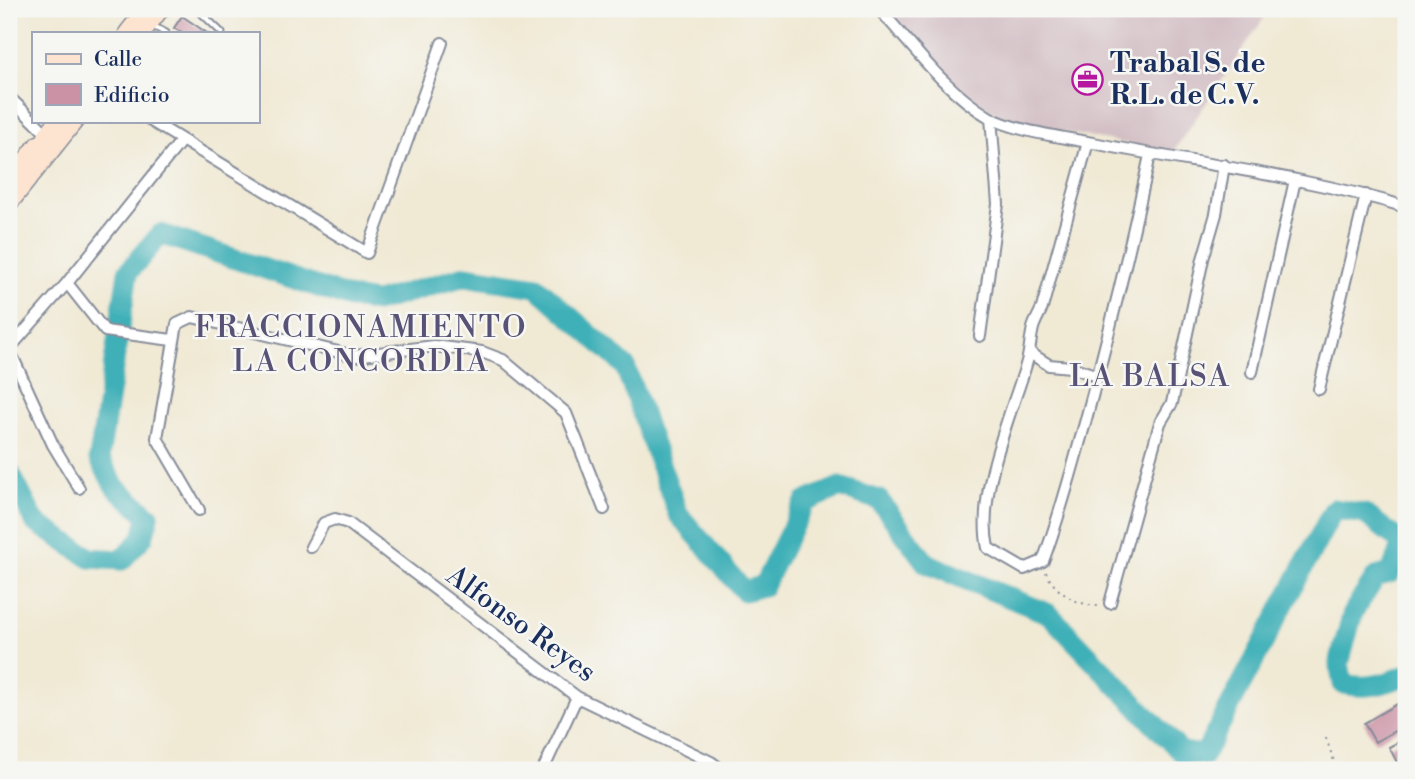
<svg xmlns="http://www.w3.org/2000/svg" width="1415" height="779" font-family="'Libre Bodoni',serif">
  <style>
    .industrial { fill: #d2bec4 }
    .lines { fill: none; stroke-linecap: round; stroke-linejoin: round }
    .river { stroke: #3fb0b8; stroke-width: 21 }
    .building { fill: #cb92a5 }
    .service-casing { stroke: #868c99; stroke-width: 9 }
    .minor-casing { stroke: #868c99; stroke-width: 14 }
    .secondary-casing { stroke: #868c99; stroke-width: 19 }
    .path { stroke: #868c99; stroke-width: 2; stroke-dasharray: 2 5; stroke-linecap: butt }
    .service { stroke: #fff; stroke-width: 5 }
    .minor { stroke: #fff; stroke-width: 10 }
    .secondary { stroke: #fde4d1; stroke-width: 16 }
    .labels { text-anchor: middle; dominant-baseline: central; stroke-width: 5; stroke-linejoin: round; paint-order: stroke }
    .poi-label { font-size: 28px; font-weight: bold; fill: #1b2f5e; stroke: #f6f6f2; text-anchor: start }
    .street-label { font-size: 28px; fill: #1b2f5e; stroke: #f6f6f2 }
    .neighbourhood-label { font-size: 30px; letter-spacing: 2px; fill: #595277; stroke: #f6f6f2 }
  </style>
  <rect width="100%" height="100%" fill="#f6f6f2"/>
  <filter id="ink" filterUnits="userSpaceOnUse"><feTurbulence type="fractalNoise" baseFrequency=".0143" numOctaves="2"/><feDisplacementMap in="SourceGraphic" scale="14" xChannelSelector="R" yChannelSelector="G"/><feConvolveMatrix kernelMatrix="1 2 1 2 8 2 1 2 1" color-interpolation-filters="sRGB"/></filter>
  <filter id="wash" filterUnits="userSpaceOnUse"><feTurbulence type="fractalNoise" baseFrequency=".00686" numOctaves="4" result="noise"/><feDisplacementMap in="SourceGraphic" scale="28" xChannelSelector="R" yChannelSelector="G"/><feGaussianBlur stdDeviation="1.57" result="paint"/><feColorMatrix in="noise" values="0 0 0 0 0 0 0 0 0 0 0 0 0 0 0 0 0 1.4 0 .05"/><feComposite in="paint" operator="in"/></filter>
  <g filter="url(#wash)">
    <rect width="100%" height="100%" fill="#f0e9d4"/>
    <path class="industrial" d="M887,9H1270L1173,152L1053,130L999,116L966,94L937,65Z"/>
    <g class="lines">
      <path class="river" d="M9,471L35,522L90,558L122,560L143,537L149,516L115,487L99,458L128,272L161,234L351,298L376,302L465,276L537,287L625,366L678,514L744,591L763,586L805,502L840,487L879,500L926,563L1049,614L1181,752L1204,755L1334,509L1365,514L1400,541L1399,555L1390,573L1376,577L1353,612L1339,664L1343,684C1366,689 1384,685 1406,675"/>
    </g>
    <g id="blocks">
      <path class="building" d="M182,16L207,33H182L174,28Z
        M1406,699V725L1375,742L1364,723Z
        M1406,738V764L1400,768L1389,747Z"/>
    </g>
  </g>
  <g filter="url(#ink)">
    <use href="#blocks" fill-opacity="0" stroke="#868c99" stroke-width="2"/>
    <g class="lines">
      <defs>
        <path id="service" d="M197,9L222,33
          M151,25L166,33"/>
        <path id="minor" d="M879,9C914,47 944,90 989,117C1014,131 1063,137 1093,143C1197,164 1304,176 1406,207
          M9,97L47,134
          M151,121L367,253L442,43
          M1088,142L1042,308C1039,315 1035,321 1033,328C1030,340 1030,353 1026,365C1010,417 976,494 988,548L1024,569L1043,561C1060,516 1072,469 1085,423C1109,334 1131,245 1150,155
          M67,283L105,331L172,340
          M980,336L998,204L991,118
          M1030,353L1049,365L1071,367L1098,376
          M1252,372L1295,180
          M1319,389L1366,195
          M79,488L53,445L9,349L67,283L181,141
          M199,510L157,438L177,324L192,317L355,356L434,346L482,352L503,360L566,413L604,509
          M311,547L324,523L335,519L348,523L577,697L711,762L722,770
          M1110,603L1160,423L1172,403L1203,259L1216,214L1224,165
          M543,770L577,697"/>
        <path id="secondary" d="M127,33L146,9
          M142,33L161,9
          M36,160L47,134L57,121
          M9,181L38,144
          M9,204L75,121"/>
      </defs>
      <use href="#service" class="service-casing"/>
      <use href="#minor" class="minor-casing"/>
      <use href="#secondary" class="secondary-casing"/>
      <path class="path" d="M1046,572C1054,592 1078,606 1100,606
        M1326,738L1337,770"/>
      <use href="#service" class="service"/>
      <use href="#minor" class="minor"/>
      <use href="#secondary" class="secondary"/>
    </g>
  </g>
  <defs>
    <symbol id="office-ring" viewBox="-11 -11 22 22"><circle r="9.5" fill="#f6f6f2" stroke="#b5179e" stroke-width="1.5"/><path d="M-6-3h4V-5.5h4V-3h4V5H-6ZM-1-4.5V-3h2v-1.5ZM-6 0V1H6V0Z" fill="#b5179e"/></symbol>
  </defs>
  <g fill-rule="evenodd">
    <use href="#office-ring" x="1070" y="62" width="35" height="35"/>
  </g>
  <g class="labels">
    <g class="poi-label">
      <text x="1110" y="63">Trabal S. de<tspan x="1110" dy="32">R.L. de C.V.</tspan></text>
    </g>
    <g class="street-label">
      <text transform="translate(521 624) rotate(36)">Alfonso Reyes</text>
    </g>
    <g class="neighbourhood-label">
      <text x="361" y="328">FRACCIONAMIENTO<tspan x="361" dy="34">LA CONCORDIA</tspan></text>
      <text x="1150" y="377">LA BALSA</text>
    </g>
  </g>
  <rect width="1415" height="779" fill="none" stroke="#f6f6f2" stroke-width="35"/>
  <rect x="32" y="32" width="228" height="91" fill="#f6f6f2" stroke="#9ea6b7" stroke-width="2"/>
  <rect x="46" y="54" width="35" height="10" fill="#fde4d1" stroke="#9ea6b7" stroke-width="2"/>
  <text x="94" y="66" font-size="21" fill="#1b2f5e">Calle</text>
  <rect x="46" y="84" width="35" height="21" fill="#cb92a5" stroke="#9ea6b7" stroke-width="2"/>
  <text x="94" y="102" font-size="21" fill="#1b2f5e">Edificio</text>
</svg>
